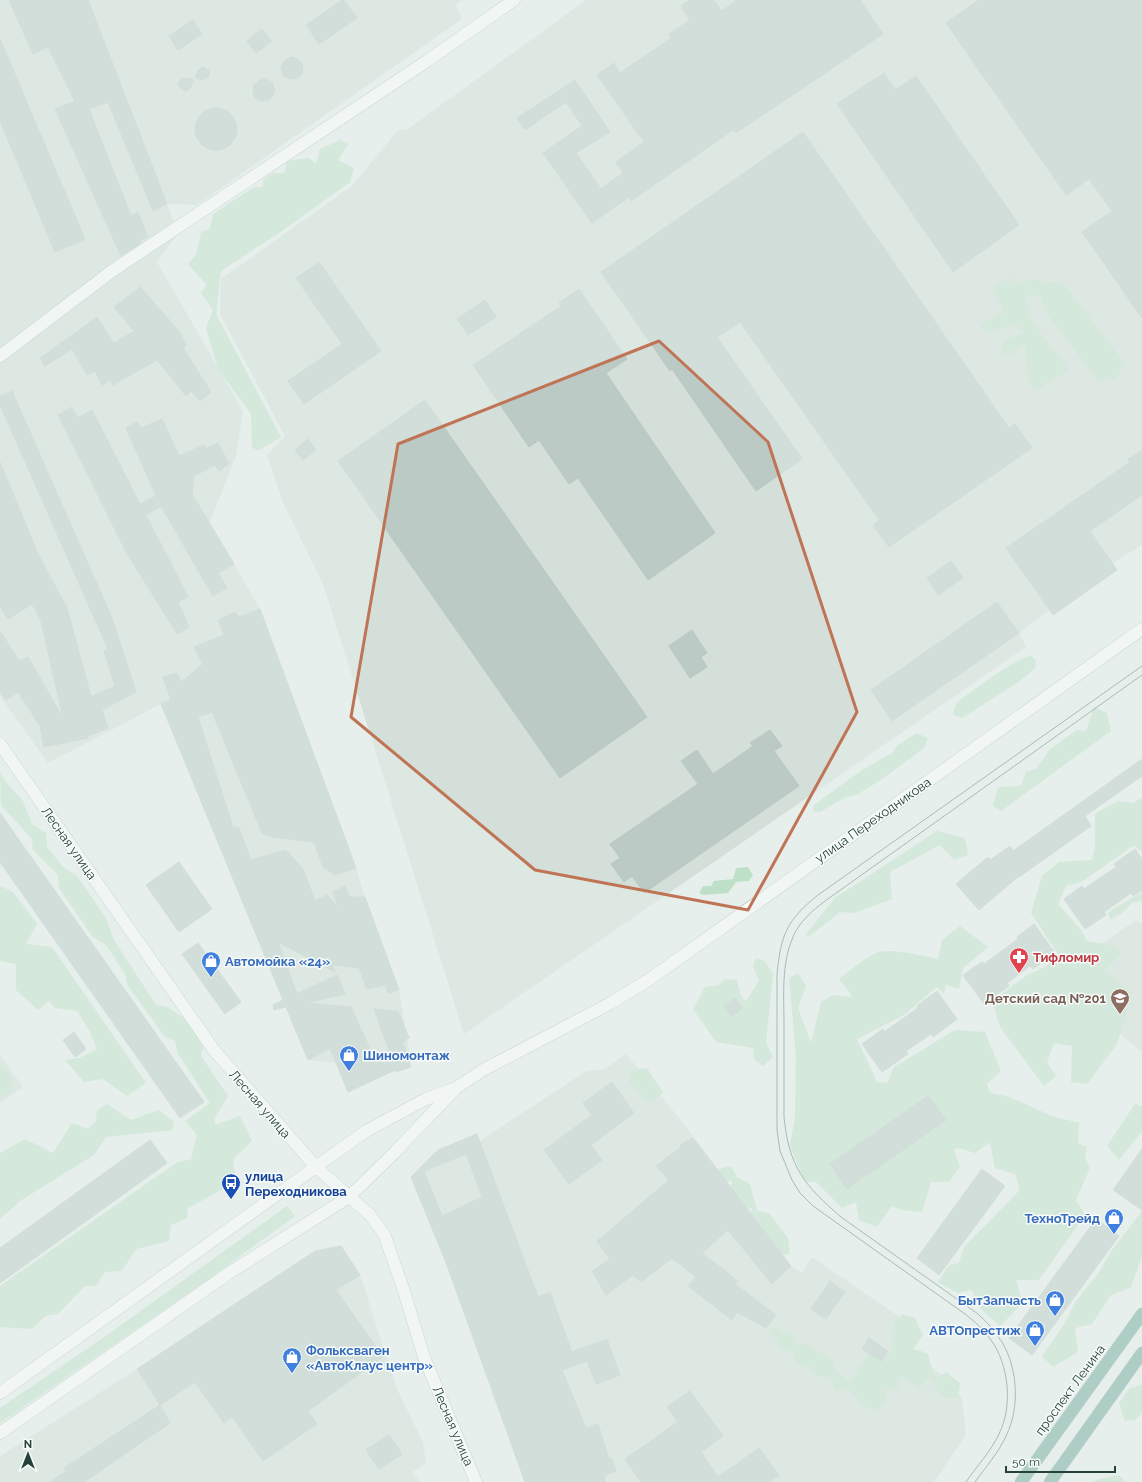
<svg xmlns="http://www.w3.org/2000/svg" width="1142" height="1482" font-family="Raleway,sans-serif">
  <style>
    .built { fill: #d4dfda }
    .green { fill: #bfe0c8 }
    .building { fill: #bbcac4; stroke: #b8c9c2; fill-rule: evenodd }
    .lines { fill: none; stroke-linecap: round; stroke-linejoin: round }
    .secondary-casing { stroke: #a4bbb3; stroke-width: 13 }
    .primary-casing { stroke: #c2cac8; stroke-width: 13 }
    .secondary { stroke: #fff; stroke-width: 12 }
    .primary { stroke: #6aa596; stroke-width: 12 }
    .tram { stroke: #5f7d75; stroke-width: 1 }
    .marked { fill: none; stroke: #c07456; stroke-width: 3; stroke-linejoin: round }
    .labels { text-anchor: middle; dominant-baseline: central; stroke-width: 3; stroke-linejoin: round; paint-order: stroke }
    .street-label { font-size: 13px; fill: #24423a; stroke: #f7fbf9 }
    .health-label { font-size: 13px; font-weight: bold; fill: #be3a42; stroke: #f7fbf9; text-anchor: start }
    .shop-label { font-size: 13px; font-weight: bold; fill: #366cbe; stroke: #f7fbf9; text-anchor: start }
    .education-label { font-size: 13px; font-weight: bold; fill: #785e54; stroke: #f7fbf9; text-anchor: end }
    .transit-label { font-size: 13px; font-weight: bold; fill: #164399; stroke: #f7fbf9; text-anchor: start }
  </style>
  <rect width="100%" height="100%" fill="#e6efeb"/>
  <path class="built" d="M0,0H462L456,5L462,19L197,205L167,204L178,233L157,262L243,411L236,456L210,522L260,609L356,868L365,897L399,990L411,1061L381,1077L371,1051L337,1063L308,1060L161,704L48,763L0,696Z
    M586,0H1142V545L1116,561L1019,633L1026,647L464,1034L323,584L283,503L267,455L285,436L220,314L221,279L352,186L397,131L408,129Z
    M1136,920L1142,924V1052L1053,979Z
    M626,1054L680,1119L791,1266L802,1273L812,1257L922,1332L908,1351L948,1379L962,1398L966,1435L934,1482H525L441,1250L411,1177L436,1151L477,1134L480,1141L586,1071L605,1069Z
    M0,1055L23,1087L0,1103Z
    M360,1275L397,1389L423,1442L426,1463L412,1472L420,1482H0V1456L137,1369L161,1404Z"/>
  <path class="green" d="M340,140L348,144L338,160L354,168L350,182L282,231L221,271L216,314L281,437L258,451L252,447L251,414L218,369L206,328L213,310L201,293L207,285L188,264L196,255L201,232L210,229L213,214L254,187H262L264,179L273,173H284L287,161L309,158L316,164L320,149Z
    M1009,277L1018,285L1030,279L1064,284L1125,364L1116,378L1099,382L1045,311L1040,295L1025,296L1033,323L1069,370L1035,391L1028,382L1026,344L1010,355L1001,352L1003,342L1024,332L1015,324L985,333L980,325L1004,311L993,288Z
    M1031,656L1036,660L1035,668L1031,672L1014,685L962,718L954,715L953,712L956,705L960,700C974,690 1017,657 1031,656Z
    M1094,707L1107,713L1111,731L1001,811L993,806L998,787L1021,786L1026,772L1036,769L1050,749L1077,730L1086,731Z
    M916,733L928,738L924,748L881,780L858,794L844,798L820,812L813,811L814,805L862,770L892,753L897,746Z
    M0,772L4,780L23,801L32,824L46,833L47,847L63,867L77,876L106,918L114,940L156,1005L167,1007L194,1024L204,1042L201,1056L228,1096L215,1118V1125L240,1116L252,1141L233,1159L236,1182L188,1208L187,1218L171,1225L169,1241L136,1249L122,1271L105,1272L96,1286H85L58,1314L45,1316L32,1329L0,1327V1286L176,1163L191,1159L197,1135L185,1121L210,1103L177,1052L175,1041L165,1037L128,986L125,974L107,946L92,936L59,888L58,875L33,850L32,839L1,805Z
    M1142,798V852L1134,845L1083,881L1066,886L1058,904L1082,931L1087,941L1113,945L1122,953L1105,970L1130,992L1127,1011L1117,1044L1087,1084L1071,1082L1072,1046L1054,1043L1047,1062L1056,1076L1044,1086L1000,1027L992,1001L1027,975L1045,967L1058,954L1031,913L1042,876L1059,862L1092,860L1095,847V814L1118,801L1133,803Z
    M937,831L965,838L968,855L954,860L940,845L890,872L892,899L854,913L840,912L810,936L805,935L835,898Z
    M748,867L753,875L749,881L736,882L728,893L703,895L699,893L703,886H711L714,881L733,879L736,868Z
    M0,886L13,892L37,924L26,944L52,947L146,1083L127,1096L103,1079L84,1082L65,1060L79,1058L97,1049L90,1032L77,1011L55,1008L49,1001L38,1010L16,990V964L0,961Z
    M1142,892V901L1133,902L1122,913L1110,920L1108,912Z
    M960,926L988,947L963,968L959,989L946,985L944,994L937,987L904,1015L857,1039L877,1082L887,1083L894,1067L955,1030L985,1032L1001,1071L987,1084L990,1093L1007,1096L1052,1116L1079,1123L1078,1143L1087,1147L1085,1159L1090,1168L1076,1200L1085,1215L1039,1280H1016L1023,1303L1000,1326L981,1309L971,1290L958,1293L938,1282L949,1265L959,1263L964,1247L1020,1190L1015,1174L995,1168L990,1142L975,1153L958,1148L954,1150L960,1167L949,1182H931L922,1212L901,1210L892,1206L877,1227L859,1220L856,1202L842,1208L816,1182L804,1181L790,1146L795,1117L796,1055L789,978L798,973L806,986L798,1008L811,1043L821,1002L833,995L853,997L839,979C848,972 870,954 880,952C893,948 924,956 938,959L942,940Z
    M756,958L765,961L773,974L766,1043L773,1057L763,1066L754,1059L753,1048L716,1042L693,1009L705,987L719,985L724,979L737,980L741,996L746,1001L759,981L753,966Z
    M0,1063L11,1076L13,1090L0,1099Z
    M647,1068L663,1092L655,1101H645L629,1081L631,1070Z
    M107,1104L131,1120L159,1110L174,1122L173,1130L106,1137L94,1155L20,1201L0,1219V1153L25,1139L53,1153L72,1123L88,1129L96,1121L97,1110Z
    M1135,1104L1142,1107V1131L1119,1160L1107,1146Z
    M731,1166L737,1177L750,1184L757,1211L769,1213L788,1238L790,1254L772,1256L748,1226L752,1208L742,1212L730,1193L732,1181L719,1182L714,1170Z
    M287,1206L295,1216L213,1276L0,1423V1408L103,1338Z
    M1142,1211V1256L1131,1287L1110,1296L1092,1324L1075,1328L1078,1352L1053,1367L1042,1356L1065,1323L1076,1301L1098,1274L1112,1250Z
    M903,1314L915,1318L923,1335L913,1349L921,1351L928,1354L933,1372L939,1378L946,1372L960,1383L958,1398H945L937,1391L930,1377L919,1388L900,1376L898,1388L885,1391L886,1401L877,1410L864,1407L850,1391L835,1390L831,1377L816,1376L808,1366L797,1364L792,1352L781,1349L777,1340L766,1332L774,1326L781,1333L790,1332L797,1345L805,1343L833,1360L836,1371L850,1382L868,1355L892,1353L893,1323Z
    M1142,1385V1413L1135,1420L1125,1421L1119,1403L1130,1388Z
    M1119,1475L1126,1482H1094L1096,1480Z"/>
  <path class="building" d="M9,0H88L167,204L153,211L108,102L89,109L131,216L138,212L148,237L140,240L141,243L122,255L121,256L55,109L75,101L48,47L33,54Z
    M342,0H344L357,18L319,44L306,25Z
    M690,0H714L722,11L737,0H860L883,34L736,133L733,130L631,201L629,197L592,223L543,153L582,126L566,102L525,130L517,118L575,80L610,132L576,153L601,189L623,173L616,162L644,142L597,75L614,63L620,73L671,38L669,34L690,20L681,6Z
    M979,0H1142V318L1082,232L1112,211L1089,179L1066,195L946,23Z
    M193,20L202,34L178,50L169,36Z
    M262,29L272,41L256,53L247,41Z
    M0,39L85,239L55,252L0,121Z
    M292,57L298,59L302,63L303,68L302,74L298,78L292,79L284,77L281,68L283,63L287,59Z
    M203,67L209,70V77L203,80L195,78L198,70Z
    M884,73L895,90L916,76L1019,225L953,272L837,104Z
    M182,78L193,79L191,87L188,90L185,91L179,87L178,84Z
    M264,79L272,82L275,90L273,96L269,100L264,101L258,100L254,96L253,90L254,85L258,81Z
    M195 129a21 21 0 1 1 42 0a21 21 0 1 1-42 0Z
    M803,132L1009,428L1015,424L1032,448L889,547L873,525L879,520L740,322L717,337L802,459L756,491L672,369L670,371L601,272Z
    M319,262L381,351L304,404L288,381L342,344L296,278Z
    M140,287L180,332L186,346L183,348L211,392L200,401L191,391L186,396L157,360L113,385L110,380L102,385L95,371L87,375L72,349L45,366L40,358L97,317L114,343L134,331L114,307Z
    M579,289L627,359L606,373L715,533L648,580L578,478L569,484L539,440L529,447L473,365L561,306L559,303Z
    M485,300L496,317L468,335L457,319Z
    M12,391L112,618L136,692L102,710L108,728L88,736V738L44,747L40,726L18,692L6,700L0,691V631L19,661L28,657L63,718L41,621L32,604L8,619L0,606V462L38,554L67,608L91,697L115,686L104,651L108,649L0,405V396Z
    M425,400L647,717L560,778L338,461Z
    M72,407L78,418L92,410L140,504L156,496L126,428L137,422L141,428L162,419L179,456L204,445L207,448L218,443L229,464L219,471L215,465L194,476L192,494L234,564L218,573L227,588L213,596L161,506L146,515L188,597L178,602L189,627L177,634L126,552L58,415Z
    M308,439L316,450L303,460L295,450Z
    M1142,450V495L1090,531L1117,570L1053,615L1006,548L1130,462L1128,459Z
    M951,561L963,578L938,595L927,578Z
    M997,602L1019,633L892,721L871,690Z
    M260,609L356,868L335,875L323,867L314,842L273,837L262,833L212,712L198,717L233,827L239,828L251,860L286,850L303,869L315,901L327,895L339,909L333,892L345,886L350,897H365L399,990L388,993L385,985L367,989L359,968L332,965L335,972L278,942L297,994L337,975L345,994L305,1003L351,1007L376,1062L391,1056L374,1009L398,1011L409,1038L403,1042L411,1067L396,1072L395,1070L348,1092L330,1048L308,1060L286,1007L274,1010L273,1005L283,1000L161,704L171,700L163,677L177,673L181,682L203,664L194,647L224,635L218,620L235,612L239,617Z
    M692,630L707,653L701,657L707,667L690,678L669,646Z
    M770,730L782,746L774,751L799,786L644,893L632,876L624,882L611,864L620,858L610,844L698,784L681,761L697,750L713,774L753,746L750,743Z
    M1142,759V776L1085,816L1091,826L1019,877V876L979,910L956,884L988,857L990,860L1010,846L1013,851Z
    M0,813L204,1102L180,1118L0,862Z
    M1135,849L1142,859V890L1133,896L1131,893L1104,912L1106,915L1085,929L1064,899L1082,886L1084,889L1116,867L1114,864Z
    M179,862L212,909L179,932L146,885Z
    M1034,924L1055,953L1033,969L1030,966L1007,983L1009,986L984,1004L963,975L982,962L984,964L1018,939L1017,937Z
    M198,943L241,1002L225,1014L182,954Z
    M937,991L957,1019L933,1037L931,1034L906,1051L908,1054L882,1072L862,1044L883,1029L884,1032L918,1008L917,1006Z
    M735,998L743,1008L732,1016L724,1006Z
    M74,1032L86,1049L75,1057L63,1040Z
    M612,1082L634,1113L591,1145L602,1160L569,1184L544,1150L592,1115L583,1103Z
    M928,1096L946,1120L847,1189L830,1164Z
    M477,1134L538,1297L550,1292L572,1352L607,1339L620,1375L596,1384L587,1361L562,1370L586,1428L598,1424L609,1459L612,1458L616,1471L604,1476L606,1482H525L447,1265L411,1177L438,1150ZM466,1154L482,1197L442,1216L424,1171Z
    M693,1138L791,1266L772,1284L728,1230L702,1253L738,1281L735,1284L776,1315L766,1328L737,1312L732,1320L688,1286L696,1277L672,1258L641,1282L633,1275L606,1295L592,1271L610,1259L597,1241L669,1180L656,1166L681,1147L680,1145Z
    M150,1140L167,1163L0,1283V1248Z
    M1142,1149V1210L1113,1190Z
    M982,1169L1005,1186L939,1275L917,1258Z
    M1096,1219L1119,1236L1032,1355L1009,1338Z
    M341,1246L360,1275L336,1290L383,1357L308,1411L317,1424L263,1461L232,1417L224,1423L195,1382L160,1405L137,1369L315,1251Z
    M830,1281L845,1292L826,1319L811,1309Z
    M869,1338L888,1351L881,1361L862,1349Z
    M690,1391L723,1436L701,1452L718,1477L759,1448L779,1475L769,1482H641L625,1459L678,1422L667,1407Z
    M160,1405L170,1423L84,1482H50L66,1471L64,1468Z
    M389,1435L402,1454L379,1469L366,1450Z"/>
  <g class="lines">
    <defs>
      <path id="secondary" d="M0,356L112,271L427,61L514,0
        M0,744L214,1050L316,1167L370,1215L384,1234L403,1288L424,1357L476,1482
        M0,1393L366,1131L426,1099L453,1089
        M0,1433L229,1273L349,1197L394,1153L456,1088L483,1070L609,1004L647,981L1142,629"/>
      <path id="primary" d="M1021,1482L1142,1314
        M1050,1482L1142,1353"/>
    </defs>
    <use href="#secondary" class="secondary-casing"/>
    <use href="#primary" class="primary-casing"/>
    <use href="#secondary" class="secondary"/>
    <use href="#primary" class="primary"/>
    <path class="tram" d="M966,1482C977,1466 991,1451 999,1434C1013,1406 1009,1365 991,1340C984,1329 975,1322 965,1314L813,1206L800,1193L792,1180L780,1151L777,1130V974C781,934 787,920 818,895L1142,666
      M975,1482C985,1468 999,1452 1006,1436C1020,1408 1018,1369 1002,1342C995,1331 987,1322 978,1314L841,1217C804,1185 789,1167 784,1117C784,1086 784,1056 784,1025C784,996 781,965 793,937C799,922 812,911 825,901L1142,675"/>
  </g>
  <path d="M0 0H1142V1482H0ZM659,341L768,442L857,712L748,910L535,870L351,717L398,444Z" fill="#e6efeb" fill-opacity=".55" fill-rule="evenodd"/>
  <path class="marked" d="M659,341L768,442L857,712L748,910L535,870L351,717L398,444Z"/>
  <defs>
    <symbol id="pharmacy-pin" viewBox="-11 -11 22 30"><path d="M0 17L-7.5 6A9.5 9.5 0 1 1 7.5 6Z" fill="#e0444e" stroke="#f7fbf9"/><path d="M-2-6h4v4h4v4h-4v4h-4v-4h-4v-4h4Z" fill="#fff"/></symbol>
    <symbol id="shop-pin" viewBox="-11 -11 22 30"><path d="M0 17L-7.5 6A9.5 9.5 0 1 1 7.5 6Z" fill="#3f7fe0" stroke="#f7fbf9"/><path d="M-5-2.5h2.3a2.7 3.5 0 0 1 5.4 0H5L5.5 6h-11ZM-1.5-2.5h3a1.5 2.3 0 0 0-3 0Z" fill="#fff"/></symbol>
    <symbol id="school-pin" viewBox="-11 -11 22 30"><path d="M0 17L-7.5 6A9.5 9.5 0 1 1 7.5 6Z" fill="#8d6e63" stroke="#f7fbf9"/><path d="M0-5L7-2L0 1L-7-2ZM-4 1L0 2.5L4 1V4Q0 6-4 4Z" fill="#fff"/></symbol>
    <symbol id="bus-pin" viewBox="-11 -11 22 30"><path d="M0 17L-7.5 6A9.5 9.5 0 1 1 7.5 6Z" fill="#1a4fb4" stroke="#f7fbf9"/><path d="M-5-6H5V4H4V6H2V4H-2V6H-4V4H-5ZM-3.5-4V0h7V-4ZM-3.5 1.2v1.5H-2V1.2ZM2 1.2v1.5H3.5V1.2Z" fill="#fff"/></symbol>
  </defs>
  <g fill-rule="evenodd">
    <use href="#pharmacy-pin" x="1008" y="946" width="22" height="30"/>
    <use href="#shop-pin" x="200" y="950" width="22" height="30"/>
    <use href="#school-pin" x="1109" y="987" width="22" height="30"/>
    <use href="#shop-pin" x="338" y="1044" width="22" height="30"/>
    <use href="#bus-pin" x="220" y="1172" width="22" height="30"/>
    <use href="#shop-pin" x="1103" y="1207" width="22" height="30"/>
    <use href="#shop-pin" x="1044" y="1289" width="22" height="30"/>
    <use href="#shop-pin" x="1024" y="1319" width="22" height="30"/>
    <use href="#shop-pin" x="281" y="1346" width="22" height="30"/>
  </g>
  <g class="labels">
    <g class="street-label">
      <text transform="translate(873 820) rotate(-35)">улица Переходникова</text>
      <text transform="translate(69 843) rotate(55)">Лесная улица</text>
      <text transform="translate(260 1104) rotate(49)">Лесная улица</text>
      <text transform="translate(1070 1390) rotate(-54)">проспект Ленина</text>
      <text transform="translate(453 1426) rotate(67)">Лесная улица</text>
    </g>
    <g class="health-label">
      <text x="1033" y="957">Тифломир</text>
    </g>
    <g class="shop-label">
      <text x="225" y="961">Автомойка «24»</text>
      <text x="363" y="1055">Шиномонтаж</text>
      <text x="1100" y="1218" text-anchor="end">ТехноТрейд</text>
      <text x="1041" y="1300" text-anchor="end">БытЗапчасть</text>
      <text x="1021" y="1330" text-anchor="end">АВТОпрестиж</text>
      <text x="306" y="1350">Фольксваген<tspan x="306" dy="15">«АвтоКлаус центр»</tspan></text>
    </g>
    <g class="education-label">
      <text x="1106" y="998">Детский сад №201</text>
    </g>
    <g class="transit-label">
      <text x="245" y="1176">улица<tspan x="245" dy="15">Переходникова</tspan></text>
    </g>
  </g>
  <g transform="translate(28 1454)" stroke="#f7fbf9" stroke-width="3" paint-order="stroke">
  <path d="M0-3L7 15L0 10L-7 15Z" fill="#24423a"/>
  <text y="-6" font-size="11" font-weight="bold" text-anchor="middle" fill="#24423a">N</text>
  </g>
  <path d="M1006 1466v6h109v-6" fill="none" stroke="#24423a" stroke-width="2"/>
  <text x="1012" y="1466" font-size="12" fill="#24423a" stroke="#f7fbf9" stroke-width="3" paint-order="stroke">50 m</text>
</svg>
